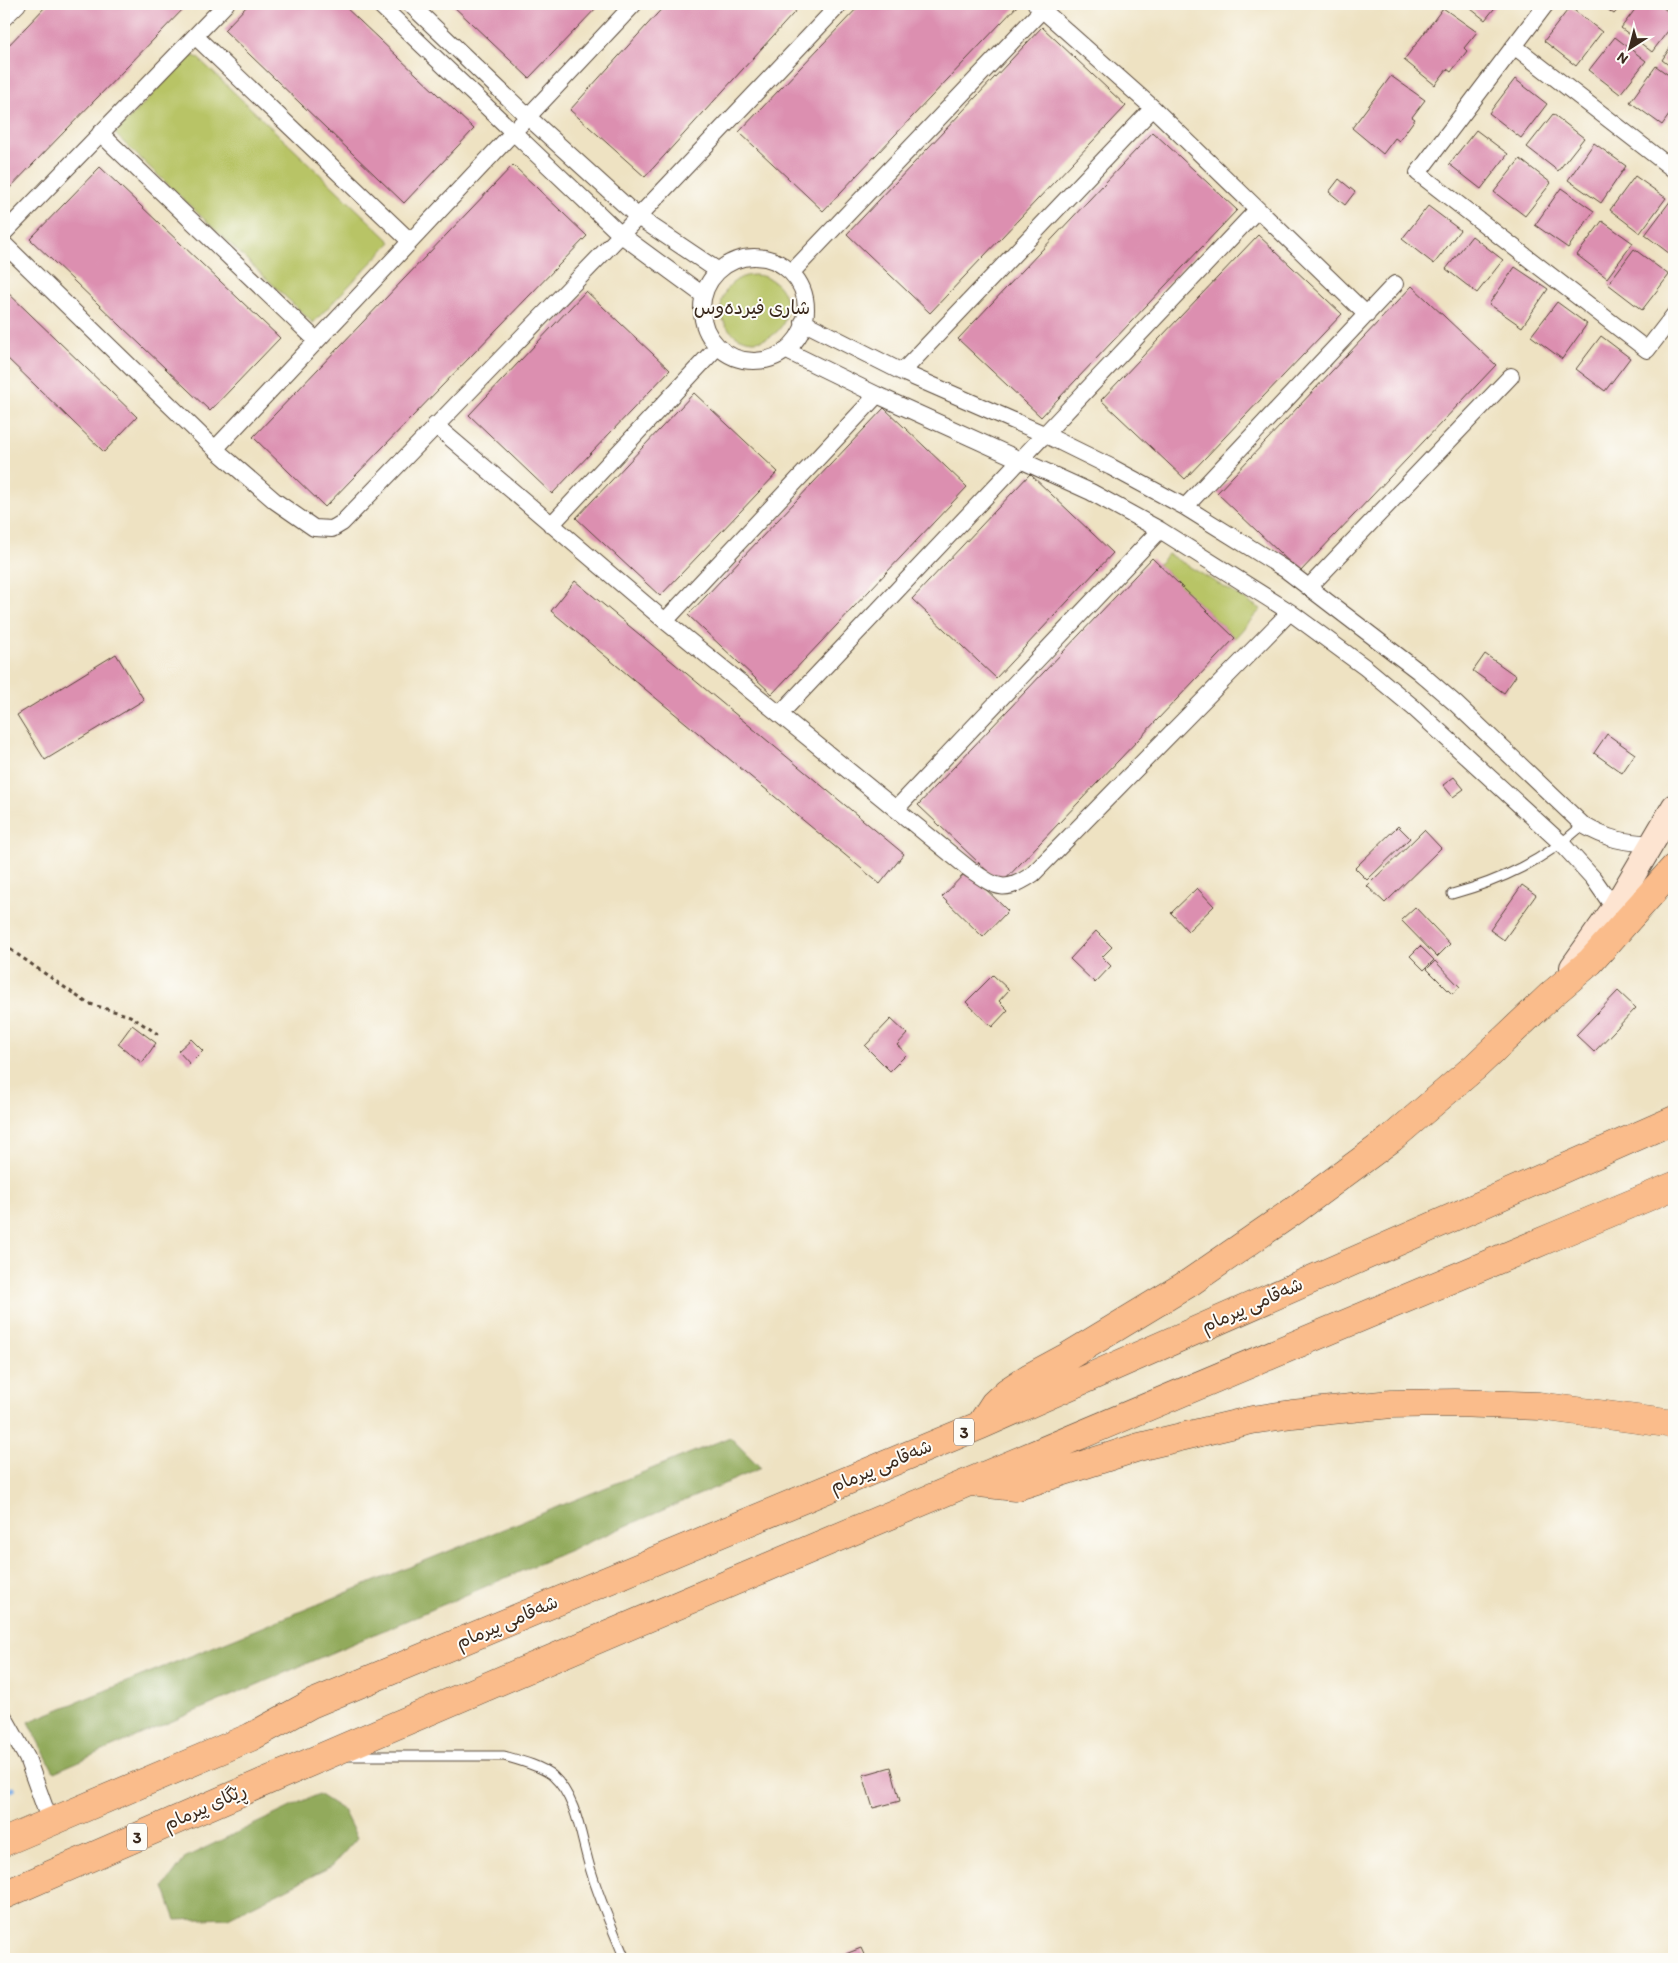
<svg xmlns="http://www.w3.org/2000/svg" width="1678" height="1963" font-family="Itim,'Playpen Sans Arabic',sans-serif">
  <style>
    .green { fill: #b8c466; stroke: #7a7742 }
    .forest { fill: #92aa5b; stroke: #666a3c }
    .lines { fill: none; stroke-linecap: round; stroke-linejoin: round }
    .stream { stroke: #78aae4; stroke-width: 5.5 }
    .building { fill: #dc8fb0 }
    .lane-casing { stroke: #564637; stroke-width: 11 }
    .street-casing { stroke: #564637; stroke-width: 18 }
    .secondary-casing { stroke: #564637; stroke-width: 26 }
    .highway-casing { stroke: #564637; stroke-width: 29 }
    .path { stroke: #564637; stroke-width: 3; stroke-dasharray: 4 4; stroke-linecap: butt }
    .lane { stroke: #fff; stroke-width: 9 }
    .street { stroke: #fff; stroke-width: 16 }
    .secondary { stroke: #fde4d1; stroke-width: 24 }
    .highway { stroke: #fabc8b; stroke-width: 28 }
    .labels { text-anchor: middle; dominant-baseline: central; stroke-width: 4; stroke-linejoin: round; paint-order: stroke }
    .shield { fill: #fdfcf7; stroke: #75695f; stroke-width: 1 }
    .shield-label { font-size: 16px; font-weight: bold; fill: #3b2a1e }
    .street-label { font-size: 18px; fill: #3b2a1e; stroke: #fdfcf7 }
    .neighbourhood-label { font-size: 19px; fill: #3b2a1e; stroke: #fdfcf7 }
  </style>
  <rect width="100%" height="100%" fill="#fdfcf7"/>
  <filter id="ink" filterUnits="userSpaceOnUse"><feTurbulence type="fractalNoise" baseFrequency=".02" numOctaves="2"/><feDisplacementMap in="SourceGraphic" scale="10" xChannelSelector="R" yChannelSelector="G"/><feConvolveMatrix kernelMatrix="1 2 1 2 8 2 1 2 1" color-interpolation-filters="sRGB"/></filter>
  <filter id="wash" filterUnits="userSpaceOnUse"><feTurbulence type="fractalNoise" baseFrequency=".0096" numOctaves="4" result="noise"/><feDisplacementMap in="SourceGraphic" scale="20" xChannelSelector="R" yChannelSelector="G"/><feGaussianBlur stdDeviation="1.12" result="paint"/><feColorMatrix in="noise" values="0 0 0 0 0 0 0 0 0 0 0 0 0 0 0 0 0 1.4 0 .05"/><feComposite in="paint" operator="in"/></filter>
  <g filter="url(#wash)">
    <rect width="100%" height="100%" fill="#eee2c2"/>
    <path class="green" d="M194,56L198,58L391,242L313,323L115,134L188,57Z
      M721 308a33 33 0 1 1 66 0a33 33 0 1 1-66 0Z
      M1168,554L1261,609L1235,638L1158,564Z"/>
    <path class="forest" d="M730,1437L761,1468L54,1772L28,1722Z
      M318,1794L343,1810L357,1838L332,1866L228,1918L176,1920L164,1887L186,1857Z"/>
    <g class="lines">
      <path class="stream" d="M4,1793L13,1789"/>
    </g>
    <g id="blocks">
      <path class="building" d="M48,4H188L4,194V50Z
        M249,4H342L474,129L404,203L224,30Z
        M451,4H600L529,78Z
        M666,4H802L645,177L570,110Z
        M861,4H1019L823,211L739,132Z
        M1467,4H1504L1502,7L1498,4L1485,20L1471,9Z
        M1600,4H1623L1614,14Z
        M1639,4H1658L1674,16V23L1652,52L1621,28Z
        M1570,7L1602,32L1576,66L1544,41Z
        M1443,8L1477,32L1464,48L1467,51L1451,72L1447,69L1435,85L1404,60Z
        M1042,27L1126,106L930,313L847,234Z
        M1615,37L1646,61L1620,94L1589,70Z
        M1674,42V69L1662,60Z
        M1656,66L1674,79V108L1662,125L1630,102Z
        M1391,76L1425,100L1412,117L1415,119L1399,141L1395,138L1383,154L1352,128Z
        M1515,79L1547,104L1521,138L1489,113Z
        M1553,114L1584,138L1558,171L1527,147Z
        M1476,130L1508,154L1481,189L1449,164Z
        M1153,132L1237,210L1041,417L958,339Z
        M1594,143L1626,166L1601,203L1568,180Z
        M1520,159L1551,183L1525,216L1494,192Z
        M513,165L587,236L325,507L253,437Z
        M100,167L280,338L210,411L30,239Z
        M1635,176L1666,198L1640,233L1610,210Z
        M1339,179L1355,192L1345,205L1329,192Z
        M1561,188L1594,211L1568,248L1535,225Z
        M1671,200L1674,202V257L1645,235Z
        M1428,206L1460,230L1434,264L1402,239Z
        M1602,221L1633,243L1607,278L1577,255Z
        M1258,235L1342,314L1185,479L1101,400Z
        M1472,236L1503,260L1477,293L1446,269Z
        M1634,249L1669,275L1642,310L1608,284Z
        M1515,267L1548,289L1522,327L1489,304Z
        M1412,286L1496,365L1300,572L1217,493Z
        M4,289L137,417L104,452L4,355Z
        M586,291L670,370L552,494L469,415Z
        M1557,302L1587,324L1562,359L1531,336Z
        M1601,336L1630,358L1605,391L1576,369Z
        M694,393L778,472L660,596L576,518Z
        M884,408L967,487L772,694L688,615Z
        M1030,474L1113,553L996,678L912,599Z
        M1152,558L1235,638L1001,884L918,805Z
        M575,581L904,854L880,884L551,611Z
        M116,654L144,700L45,760L17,715Z
        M1485,654L1516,676L1504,693L1473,671Z
        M1607,734L1635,754L1622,773L1594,753Z
        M1454,777L1464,789L1453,797L1443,785Z
        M1398,826L1410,838L1367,880L1355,868Z
        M1424,830L1441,848L1385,903L1367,886Z
        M967,871L1008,911L983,937L942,897Z
        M1522,885L1536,895L1504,940L1490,930Z
        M1197,888L1214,906L1188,931L1171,913Z
        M1415,907L1450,944L1437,957L1401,920Z
        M1096,931L1112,947L1102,957L1111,966L1095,983L1070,959Z
        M1420,946L1434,960L1424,970L1410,956Z
        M1435,961L1460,987L1452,994L1427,969Z
        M993,975L1009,990L999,1001L1008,1010L992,1027L966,1002Z
        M1618,991L1636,1008L1594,1052L1576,1035Z
        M891,1019L907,1034L897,1045L907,1054L890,1071L865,1046Z
        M132,1025L156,1043L142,1063L118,1044Z
        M191,1039L203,1051L190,1064L178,1051Z
        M891,1767L900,1801L873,1808L863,1775Z
        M861,1948L866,1959H833Z"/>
    </g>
  </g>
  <g filter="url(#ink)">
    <use href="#blocks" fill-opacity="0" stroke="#564637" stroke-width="1"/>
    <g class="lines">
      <defs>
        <path id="lane" d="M1452,894C1503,880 1544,860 1583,825
          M350,1756H504C518,1760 542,1766 553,1776C578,1799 581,1840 591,1871C600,1901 613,1930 625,1959"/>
        <path id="street" d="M379,4L620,234L703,295
          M410,4L528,117L638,217L717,270
          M1036,4L1153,108L1367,315
          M1546,4L1418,173L1647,350L1674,315
          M4,18L18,4
          M195,36L410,241
          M1514,46L1674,170
          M100,133L316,340
          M4,233L226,4
          M4,244L215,449L275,501L314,528L332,529L342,523L638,217L840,4
          M702 309a52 52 0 1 1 104 0a52 52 0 1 1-104 0Z
          M792,272L1042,10
          M803,322L902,372L1046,435L1111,467L1185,507L1286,570L1418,671L1456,704L1583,825C1609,840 1623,842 1653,844
          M785,350L877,395L1091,492L1160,530L1290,612L1366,668L1414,708L1562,844L1593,878L1614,908
          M902,372L1153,108
          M435,425L665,621L968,868C996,887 1003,895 1033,874L1290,612
          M215,449L634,4
          M1185,507L1395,284
          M551,525L717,347
          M1309,587L1511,376
          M665,621L877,395
          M780,714L1257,210
          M896,809L1160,530
          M4,1717L27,1758L50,1822"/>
        <path id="secondary" d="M1572,967L1614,908L1674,806"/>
        <path id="highway" d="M983,1421L994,1404L1007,1392L1030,1377L1067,1357L1189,1283L1295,1210L1392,1138L1476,1066L1552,994L1590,962L1674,868
          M971,1482L1015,1487L1139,1447L1252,1420L1292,1414L1391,1404L1455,1403L1539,1406L1674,1424
          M4,1842L251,1737L311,1704L981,1425L1674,1120
          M4,1895C558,1653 1116,1420 1674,1186"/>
      </defs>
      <use href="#lane" class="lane-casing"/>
      <use href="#street" class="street-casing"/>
      <use href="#secondary" class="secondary-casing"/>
      <use href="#highway" class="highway-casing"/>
      <path class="path" d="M4,945L87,1003L130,1016L161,1036"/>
      <use href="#lane" class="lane"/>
      <use href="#street" class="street"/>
      <use href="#secondary" class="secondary"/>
      <use href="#highway" class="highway"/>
    </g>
  </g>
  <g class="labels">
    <g class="shield">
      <rect x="954" y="1418.5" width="20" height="27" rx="4"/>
      <rect x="127" y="1823.5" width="20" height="27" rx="4"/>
    </g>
    <g class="shield-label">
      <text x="964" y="1432">3</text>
      <text x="137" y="1837">3</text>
    </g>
    <g class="street-label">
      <text transform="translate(1252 1305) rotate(-24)">شەقامی پیرمام</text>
      <text transform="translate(881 1466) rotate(-23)">شەقامی پیرمام</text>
      <text transform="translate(507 1622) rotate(-23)">شەقامی پیرمام</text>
      <text transform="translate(205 1807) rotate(-24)">ڕێگای پیرمام</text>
    </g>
    <g class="neighbourhood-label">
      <text x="752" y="307">شاری فیردەوس</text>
    </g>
  </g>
  <rect width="1678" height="1963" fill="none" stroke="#fdfcf7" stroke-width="20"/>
  <g transform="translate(1630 48) rotate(216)" stroke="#fdfcf7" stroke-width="4" paint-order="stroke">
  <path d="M0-4L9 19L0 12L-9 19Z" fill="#3b2a1e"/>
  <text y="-8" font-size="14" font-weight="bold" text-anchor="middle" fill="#3b2a1e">N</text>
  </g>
</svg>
